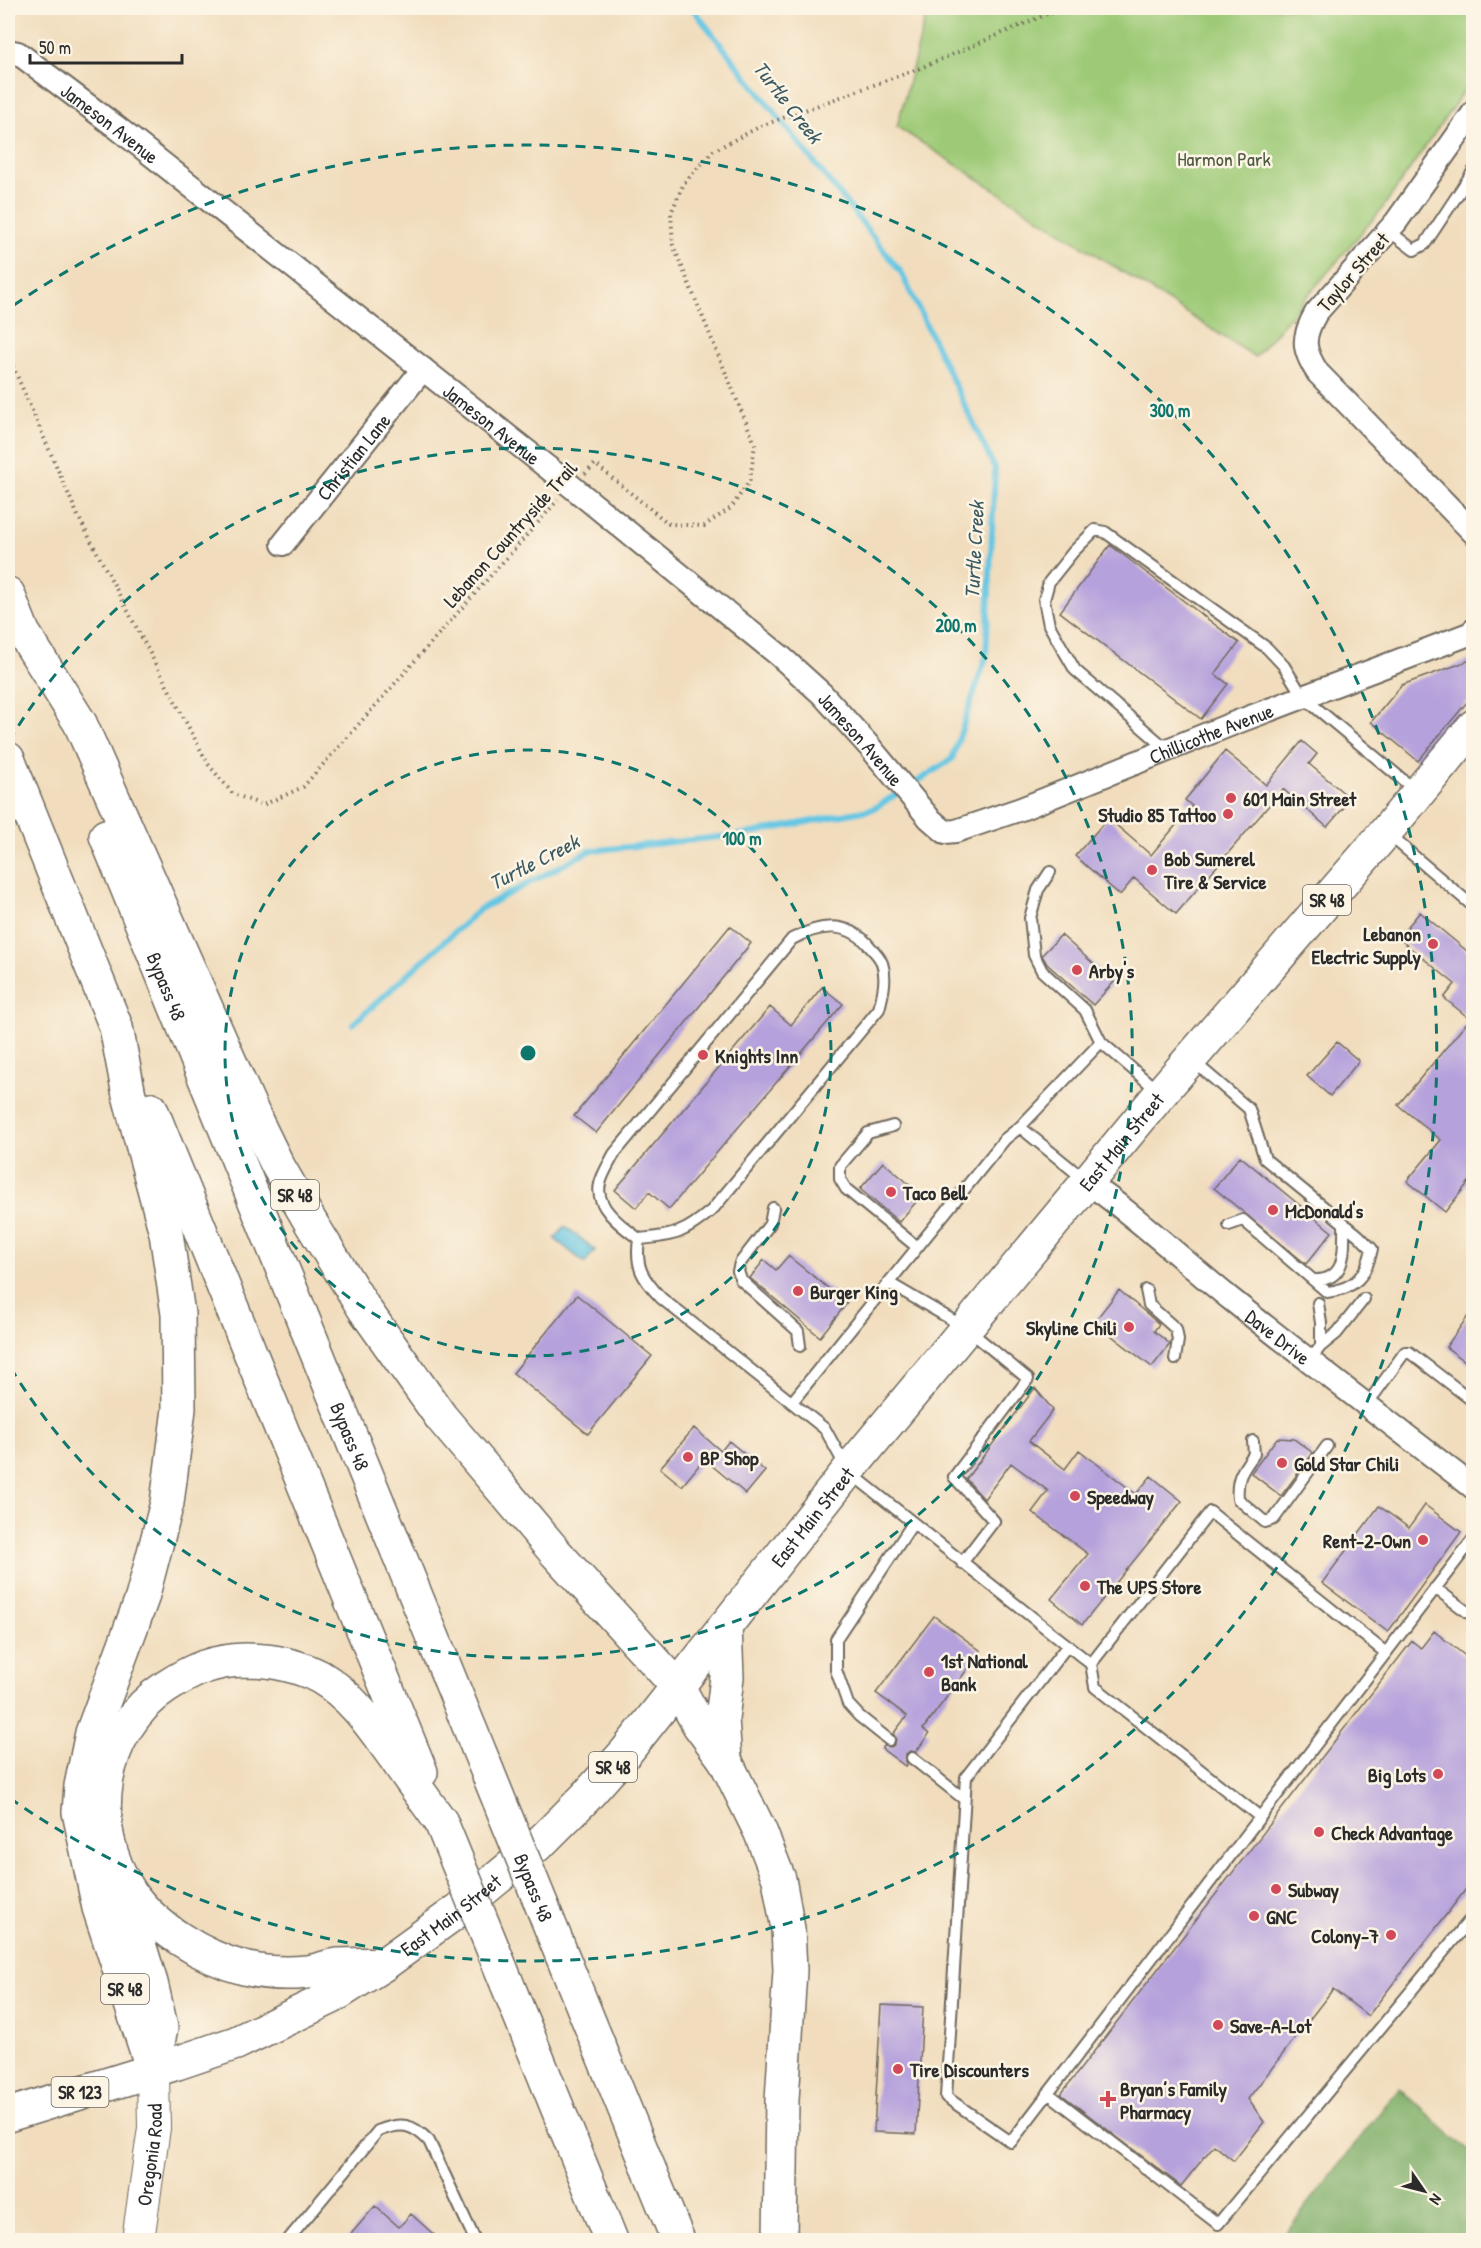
<svg xmlns="http://www.w3.org/2000/svg" width="1481" height="2248" font-family="'Patrick Hand',sans-serif">
  <style>
    .green { fill: #9eca77; stroke: #647a51; stroke-width: 1.5 }
    .forest { fill: #7eae68; stroke: #546c4a; stroke-width: 1.5 }
    .water { fill: #65c6e3; stroke: #487887; stroke-width: 1.5 }
    .lines { fill: none; stroke-linecap: round; stroke-linejoin: round }
    .stream { stroke: #65c6e3; stroke-width: 6 }
    .building { fill: #b5a1dc }
    .lane-casing { stroke: #70695e; stroke-width: 14 }
    .street-casing { stroke: #70695e; stroke-width: 26 }
    .secondary-casing { stroke: #70695e; stroke-width: 34 }
    .primary-casing { stroke: #70695e; stroke-width: 36 }
    .highway-casing { stroke: #70695e; stroke-width: 36 }
    .path { stroke: #70695e; stroke-width: 4; stroke-dasharray: 1.5 4.5; stroke-linecap: butt }
    .lane { stroke: #fff; stroke-width: 10 }
    .street { stroke: #fff; stroke-width: 22 }
    .secondary { stroke: #fff; stroke-width: 32 }
    .primary { stroke: #fff; stroke-width: 33 }
    .highway { stroke: #fff; stroke-width: 33 }
    .highway-bridge-casing { stroke: #70695e; stroke-width: 36; stroke-linecap: butt }
    .highway-bridge { stroke: #fff; stroke-width: 33 }
    .ring { fill: none; stroke: #0f766e; stroke-width: 3; stroke-dasharray: 10 8 }
    .poi-dot { fill: #d1495b; stroke: #fcf5e5; stroke-width: 2 }
    .labels { text-anchor: middle; dominant-baseline: central; stroke-width: 5; stroke-linejoin: round; paint-order: stroke }
    .shield { fill: #fcf5e5; stroke: #6a6863; stroke-width: 1.5 }
    .shield-label { font-size: 18px; font-weight: bold; fill: #2b2b2b }
    .street-label { font-size: 20px; fill: #2b2b2b; stroke: #fcf5e5 }
    .park-label { font-size: 20px; fill: #4e5b42; stroke: #fcf5e5 }
    .poi-label { font-size: 20px; font-weight: bold; fill: #2b2b2b; stroke: #fcf5e5; text-anchor: start }
    .water-label { font-size: 21px; font-style: italic; fill: #3c5a62; stroke: #fcf5e5 }
    .centre { fill: #0f766e; stroke: #fcf5e5; stroke-width: 3 }
    .ring-label { font-size: 18px; text-anchor: middle; font-weight: bold; fill: #0f766e; stroke: #fcf5e5; stroke-width: 5; stroke-linejoin: round; paint-order: stroke }
  </style>
  <rect width="100%" height="100%" fill="#fcf5e5"/>
  <filter id="ink" filterUnits="userSpaceOnUse"><feTurbulence type="fractalNoise" baseFrequency=".0167" numOctaves="2"/><feDisplacementMap in="SourceGraphic" scale="12" xChannelSelector="R" yChannelSelector="G"/><feConvolveMatrix kernelMatrix="1 2 1 2 8 2 1 2 1" color-interpolation-filters="sRGB"/></filter>
  <filter id="wash" filterUnits="userSpaceOnUse"><feTurbulence type="fractalNoise" baseFrequency=".008" numOctaves="4" result="noise"/><feDisplacementMap in="SourceGraphic" scale="24" xChannelSelector="R" yChannelSelector="G"/><feGaussianBlur stdDeviation="1.35" result="paint"/><feColorMatrix in="noise" values="0 0 0 0 0 0 0 0 0 0 0 0 0 0 0 0 0 1.4 0 .05"/><feComposite in="paint" operator="in"/></filter>
  <g filter="url(#wash)">
    <rect width="100%" height="100%" fill="#f1ddbd"/>
    <path class="green" d="M928,8H1473V78L1382,209L1255,357L897,127Z"/>
    <path class="forest" d="M1399,2088L1473,2155V2240H1280Z"/>
    <path class="water" d="M565,1226L595,1250L585,1263L555,1239Z"/>
    <g class="lines">
      <path class="stream" d="M692,8L901,272L995,469L986,657L952,759L909,787
        M353,1024L480,909L589,851L747,834L873,809L900,792"/>
    </g>
    <g id="blocks">
      <path class="building" d="M1110,545L1239,643L1215,674L1228,684L1201,719L1060,612Z
        M1473,659V695L1418,761L1371,722L1402,685Z
        M1302,741L1317,754L1309,764L1351,799L1327,827L1283,789L1176,914L1134,878L1120,895L1075,856L1108,818L1151,855L1192,806L1185,800L1225,751L1266,785Z
        M1420,912L1473,956V1177L1445,1212L1407,1181L1441,1140L1398,1105L1470,1019L1444,998L1455,984L1398,938Z
        M730,926L751,943L596,1133L574,1116Z
        M1061,935L1114,982L1093,1005L1047,964L1042,955Z
        M822,987L843,1004L669,1209L649,1192L636,1208L615,1190L770,1007L791,1025Z
        M1337,1042L1359,1061L1330,1096L1307,1076Z
        M1240,1156L1332,1232L1306,1264L1214,1188Z
        M883,1162L922,1195L899,1222L860,1189Z
        M788,1256L847,1303L820,1337L750,1278L764,1260L776,1270Z
        M1119,1290L1159,1324L1154,1331L1170,1344L1152,1367L1094,1322Z
        M577,1295L652,1356L588,1434L513,1373Z
        M1473,1309V1367L1446,1347Z
        M1035,1388L1053,1410L1029,1441L1065,1469L1079,1450L1136,1494L1151,1476L1182,1501L1082,1625L1051,1599L1088,1554L1032,1512L1048,1491L1011,1463L984,1499L966,1479Z
        M694,1428L721,1451L729,1441L765,1471L746,1494L704,1459L682,1486L660,1468Z
        M1277,1438L1294,1439L1313,1453L1281,1496L1251,1473Z
        M1425,1505L1461,1532L1388,1632L1322,1583L1379,1506L1409,1528Z
        M934,1616L981,1651L923,1729L929,1734L916,1752L910,1751L906,1754L905,1760L907,1764L905,1766L882,1749L884,1746L891,1747L895,1744L896,1738L893,1734L907,1716L876,1693Z
        M1434,1631L1473,1662V1880L1368,2016L1333,1989L1248,2099L1264,2122L1234,2161L1214,2145L1181,2186L1061,2094L1412,1641L1421,1648Z
        M881,2005L923,2007L916,2134L874,2132Z
        M375,2206L399,2227L411,2214L441,2241H345Z"/>
    </g>
  </g>
  <g filter="url(#ink)">
    <use href="#blocks" fill-opacity="0" stroke="#70695e" stroke-width="1.5"/>
    <g class="lines">
      <defs>
        <path id="lane" d="M1389,231L1414,250L1425,244L1474,170
          M1168,750L1075,670L1049,625L1044,600L1049,582L1073,552L1095,530L1105,532L1267,648L1284,666L1303,697L1415,790
          M1388,834L1474,907
          M1050,872L1038,890L1030,918L1034,955L1042,971L1085,1010L1101,1042L1158,1091
          M1193,1061L1249,1109L1265,1159L1358,1235L1372,1249C1366,1276 1355,1289 1327,1292L1243,1220L1229,1225
          M893,1126L868,1133L840,1166V1179L846,1189L917,1247
          M1020,1127L1085,1180
          M773,1208L770,1224L740,1263L738,1271L741,1280L798,1331L800,1346
          M639,1239C623,1227 594,1207 600,1184C602,1174 609,1164 614,1154L792,939C820,924 849,920 871,948C875,952 880,958 882,963C887,978 883,994 879,1009L712,1210C685,1233 675,1236 639,1239C635,1267 642,1278 661,1298L825,1429L848,1471L1091,1664L1095,1687L1260,1817
          M1313,1280C1348,1282 1344,1248 1344,1223
          M889,1283L966,1328L1028,1379L954,1477L994,1521L962,1563
          M1146,1290L1149,1305L1176,1329L1178,1340L1175,1359
          M1318,1303L1321,1323V1346
          M1309,1361L1321,1346L1337,1333L1364,1299
          M792,1402L1005,1139L1020,1127L1101,1042
          M1366,1406L1405,1352H1409L1474,1402
          M1253,1441L1254,1454C1242,1471 1236,1478 1238,1499L1265,1522L1274,1519L1327,1446
          M1435,1588L1474,1617
          M1067,1646L966,1777L946,2097L1011,2142L1474,1538
          M1091,1664L1210,1512L1386,1653
          M889,1740L859,1716L848,1704L836,1670V1639L913,1523
          M912,1758L964,1799
          M1048,2093L1218,2224L1474,1915
          M288,2240L378,2131C401,2122 412,2123 429,2141L475,2240"/>
        <g id="street">
          <path id="s1" d="M8,51L18,53L115,126L571,486L780,656L822,694L869,746L929,818L945,832L956,831L1021,809L1232,724L1469,634L1474,630"/>
          <path d="M1474,112L1396,222L1316,313C1302,337 1302,349 1318,373L1474,533"/>
          <path id="s2" d="M283,544L423,369"/>
          <path id="s3" d="M1087,1182C1139,1218 1183,1261 1232,1300C1312,1364 1393,1425 1474,1488"/>
        </g>
        <g id="secondary">
          <path id="s4" d="M138,2240L154,2128L153,2070"/>
        </g>
        <g id="primary">
          <path id="s5" d="M8,2115L177,2063L236,2043L332,1997L384,1964L460,1909L542,1841L585,1798L626,1752L848,1471L1161,1093L1378,841L1474,726"/>
        </g>
        <g id="highway">
          <path d="M8,594L23,632L80,723L257,1123L278,1166L311,1223L365,1310L441,1417L556,1553L678,1687L699,1725L725,1760L760,1831L779,1879L788,1929L790,1970L782,2100L780,2240"/>
          <path d="M8,759L116,1027L129,1095L166,1233L178,1314L179,1409L167,1503L142,1598L92,1733L81,1786L79,1812L99,1908L153,2070"/>
          <path id="s6" d="M106,836L484,1763"/>
          <path d="M151,1109L421,1772"/>
          <path d="M725,1760L722,1719L727,1677L725,1626"/>
          <path d="M122,1889L151,1983L161,2027L154,2065"/>
          <path d="M557,1943L678,2240"/>
          <path d="M384,1964C369,1965 353,1964 338,1965C328,1966 318,1971 307,1972C288,1974 264,1973 244,1968C204,1958 153,1927 130,1892C86,1827 99,1731 166,1687C194,1669 212,1661 245,1660C271,1660 297,1665 320,1677C354,1697 373,1728 396,1759C410,1780 426,1801 441,1822"/>
          <path d="M506,1981L611,2240"/>
        </g>
      </defs>
      <use href="#lane" class="lane-casing"/>
      <use href="#street" class="street-casing"/>
      <use href="#secondary" class="secondary-casing"/>
      <use href="#primary" class="primary-casing"/>
      <use href="#highway" class="highway-casing"/>
      <path class="path" d="M8,355L78,516L208,764L233,794L263,805L303,787L558,500
        M585,474L595,464L669,524L704,526L731,508L750,480L755,444L673,245L671,213L684,183L713,151L761,126L923,67L1061,8"/>
      <use href="#lane" class="lane"/>
      <use href="#street" class="street"/>
      <use href="#secondary" class="secondary"/>
      <use href="#primary" class="primary"/>
      <use href="#highway" class="highway"/>
      <defs>
        <g id="highway-bridge">
          <path id="s7" d="M484,1763L557,1943"/>
          <path d="M441,1822L506,1981"/>
        </g>
      </defs>
      <use href="#highway-bridge" class="highway-bridge-casing"/>
      <use href="#highway-bridge" class="highway-bridge"/>
    </g>
  </g>
  <g class="ring">
    <circle cx="528" cy="1053" r="303"/>
    <path d="M9 741A605 605 0 1 1 9 1365"/>
    <path d="M14 305A908 908 0 1 1 14 1801"/>
  </g>
  <g class="poi-dot">
    <circle cx="1231" cy="798" r="6"/>
    <circle cx="1228" cy="814" r="6"/>
    <circle cx="1152" cy="870" r="6"/>
    <circle cx="1433" cy="944" r="6"/>
    <circle cx="1077" cy="970" r="6"/>
    <circle cx="703" cy="1055" r="6"/>
    <circle cx="891" cy="1192" r="6"/>
    <circle cx="1273" cy="1210" r="6"/>
    <circle cx="798" cy="1291" r="6"/>
    <circle cx="1129" cy="1327" r="6"/>
    <circle cx="688" cy="1457" r="6"/>
    <circle cx="1282" cy="1463" r="6"/>
    <circle cx="1075" cy="1496" r="6"/>
    <circle cx="1423" cy="1540" r="6"/>
    <circle cx="1085" cy="1586" r="6"/>
    <circle cx="929" cy="1672" r="6"/>
    <circle cx="1438" cy="1774" r="6"/>
    <circle cx="1319" cy="1832" r="6"/>
    <circle cx="1276" cy="1889" r="6"/>
    <circle cx="1254" cy="1916" r="6"/>
    <circle cx="1391" cy="1935" r="6"/>
    <circle cx="1218" cy="2025" r="6"/>
    <circle cx="898" cy="2069" r="6"/>
    <path d="M1105 2090h6v6h6v6h-6v6h-6v-6h-6v-6h6z"/>
  </g>
  <g class="labels">
    <g class="shield">
      <rect x="1303" y="885" width="48" height="30" rx="4.5"/>
      <rect x="271" y="1180" width="48" height="30" rx="4.5"/>
      <rect x="589" y="1752" width="48" height="30" rx="4.5"/>
      <rect x="101" y="1974" width="48" height="30" rx="4.5"/>
      <rect x="51.5" y="2077" width="57" height="30" rx="4.5"/>
    </g>
    <g class="shield-label">
      <text x="1327" y="900">SR 48</text>
      <text x="295" y="1195">SR 48</text>
      <text x="613" y="1767">SR 48</text>
      <text x="125" y="1989">SR 48</text>
      <text x="80" y="2092">SR 123</text>
    </g>
    <g class="street-label">
      <text stroke="none"><textPath href="#s1" startOffset="126">Jameson Avenue</textPath></text>
      <text transform="translate(1353 272) rotate(-49)">Taylor Street</text>
      <text stroke="none"><textPath href="#s1" startOffset="612">Jameson Avenue</textPath></text>
      <text stroke="none"><textPath href="#s2" startOffset="112">Christian Lane</textPath></text>
      <text transform="translate(510 534) rotate(-48)">Lebanon Countryside Trail</text>
      <text stroke="none"><textPath href="#s1" startOffset="1508">Chillicothe Avenue</textPath></text>
      <text stroke="none"><textPath href="#s1" startOffset="1098">Jameson Avenue</textPath></text>
      <text stroke="none"><textPath href="#s6" startOffset="162">Bypass 48</textPath></text>
      <text stroke="none"><textPath href="#s5" startOffset="1516">East Main Street</textPath></text>
      <text stroke="none"><textPath href="#s3" startOffset="246">Dave Drive</textPath></text>
      <text stroke="none"><textPath href="#s6" startOffset="648">Bypass 48</textPath></text>
      <text stroke="none"><textPath href="#s5" startOffset="1030">East Main Street</textPath></text>
      <text stroke="none"><textPath href="#s7" startOffset="134">Bypass 48</textPath></text>
      <text stroke="none"><textPath href="#s5" startOffset="490">East Main Street</textPath></text>
      <text stroke="none"><textPath href="#s4" startOffset="86">Oregonia Road</textPath></text>
    </g>
    <g class="park-label">
      <text x="1224" y="158">Harmon Park</text>
    </g>
    <g class="poi-label">
      <text x="1243" y="798">601 Main Street</text>
      <text x="1216" y="814" text-anchor="end">Studio 85 Tattoo</text>
      <text x="1164" y="858">Bob Sumerel<tspan x="1164" dy="23">Tire &amp; Service</tspan></text>
      <text x="1421" y="933" text-anchor="end">Lebanon<tspan x="1421" dy="23">Electric Supply</tspan></text>
      <text x="1089" y="970">Arby's</text>
      <text x="715" y="1055">Knights Inn</text>
      <text x="903" y="1192">Taco Bell</text>
      <text x="1285" y="1210">McDonald's</text>
      <text x="810" y="1291">Burger King</text>
      <text x="1117" y="1327" text-anchor="end">Skyline Chili</text>
      <text x="700" y="1457">BP Shop</text>
      <text x="1294" y="1463">Gold Star Chili</text>
      <text x="1087" y="1496">Speedway</text>
      <text x="1411" y="1540" text-anchor="end">Rent-2-Own</text>
      <text x="1097" y="1586">The UPS Store</text>
      <text x="941" y="1660">1st National<tspan x="941" dy="23">Bank</tspan></text>
      <text x="1426" y="1774" text-anchor="end">Big Lots</text>
      <text x="1331" y="1832">Check Advantage</text>
      <text x="1288" y="1889">Subway</text>
      <text x="1266" y="1916">GNC</text>
      <text x="1379" y="1935" text-anchor="end">Colony-7</text>
      <text x="1230" y="2025">Save-A-Lot</text>
      <text x="910" y="2069">Tire Discounters</text>
      <text x="1120" y="2088">Bryan’s Family<tspan x="1120" dy="23">Pharmacy</tspan></text>
    </g>
    <g class="water-label">
      <text transform="translate(788 102) rotate(52)">Turtle Creek</text>
      <text transform="translate(974 550) rotate(-87)">Turtle Creek</text>
      <text transform="translate(534 862) rotate(-27)">Turtle Creek</text>
    </g>
  </g>
  <circle cx="528" cy="1053" r="9" class="centre"/>
  <g class="ring-label">
    <text x="1170" y="417">300 m</text>
    <text x="956" y="632">200 m</text>
    <text x="742" y="845">100 m</text>
  </g>
  <rect width="1481" height="2248" fill="none" stroke="#fcf5e5" stroke-width="30"/>
  <g transform="translate(1424 2191) rotate(125)" stroke="#fcf5e5" stroke-width="4.5" paint-order="stroke">
  <path d="M0-4.5L10 22L0 15L-10 22Z" fill="#2b2b2b"/>
  <text y="-9" font-size="16" font-weight="bold" text-anchor="middle" fill="#2b2b2b">N</text>
  </g>
  <path d="M30 54v9h152v-9" fill="none" stroke="#2b2b2b" stroke-width="3"/>
  <text x="39" y="54" font-size="18" fill="#2b2b2b" stroke="#fcf5e5" stroke-width="4.5" paint-order="stroke">50 m</text>
</svg>
